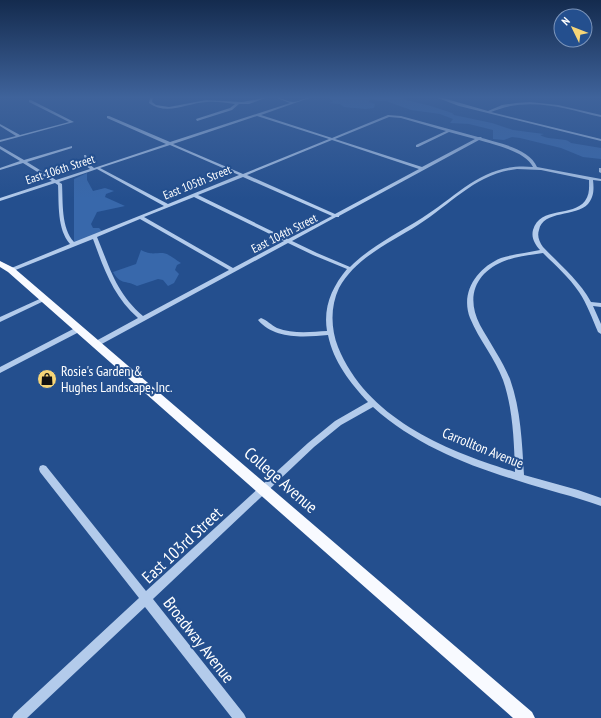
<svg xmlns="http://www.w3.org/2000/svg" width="601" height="718" font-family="'PT Sans Narrow',sans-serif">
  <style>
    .green { fill: #3868ab }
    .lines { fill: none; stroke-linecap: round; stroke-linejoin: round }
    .minor { fill: #b3cbeb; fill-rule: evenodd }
    .major { fill: #f8faff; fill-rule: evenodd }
    .labels { text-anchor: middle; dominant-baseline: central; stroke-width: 4; stroke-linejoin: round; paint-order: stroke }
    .far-street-label { font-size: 12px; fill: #fff; stroke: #244f8e }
    .poi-label { font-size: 14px; fill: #fff; stroke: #244f8e; text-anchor: start }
    .street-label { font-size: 14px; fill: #fff; stroke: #244f8e }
    .near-street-label { font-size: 17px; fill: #fff; stroke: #244f8e }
  </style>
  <rect width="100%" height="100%" fill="#244f8e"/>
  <path class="green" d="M330,98H403L406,100L431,106L452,113L454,115L492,123L513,130L544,134L540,135C550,141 566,137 571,143L601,148V159L583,157L561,148L520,138L512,137L504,140L493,139V130L469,124L450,123L453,119L440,114L411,110L386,101H378L370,98L369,102L375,104L374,108L365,109L344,107L340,104L328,103L333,102Z
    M87,173V180L93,191L105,188L114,191L106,194L105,197L125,206L97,212L91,224L93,228H99L102,231L74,243V179Z
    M141,250C151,255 153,253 163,253C170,254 175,260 181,263L177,265L175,270L179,274L174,283L168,286L163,280L158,279L137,286C126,280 120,285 113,272L136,264Z"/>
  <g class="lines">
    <path class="minor" d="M150,98H153L152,102L156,105L169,107L206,100L242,102L265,98L249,104H239L232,110L197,121L196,119L230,108L235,104C226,103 216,101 207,102C187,103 167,116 149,103Z
      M277,98C282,98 288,102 293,102C298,102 304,98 309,98L261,115L332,138L388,115L401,116L478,137H481L482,138C499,143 530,149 537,167L601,179V181L593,180C594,189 594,197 588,204C576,217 543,210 539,230C537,236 539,241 543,247C560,265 579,280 591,302L601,303V307L593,306L601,324V334L598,332C592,318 587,304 579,292C569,277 555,265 543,253C531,255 518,256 507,260C476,271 465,296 480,325C490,343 502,360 510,379C521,410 522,443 524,475L578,490L601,498V506C574,496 546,490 519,481C466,465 414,444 373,407L341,425L314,447L153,599L244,714L246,718H232L145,607L27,718H12L14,714L139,598L40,472L39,469L40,466L43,465L46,466L146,591L308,443L335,421L368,402C351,384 333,361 328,335C305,337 275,340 258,320L261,318C267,320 271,325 277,328C292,334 311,332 327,331C323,307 332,287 347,269L313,255L288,243L98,346H94L93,344L94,342L138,318C113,296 104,269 93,239L13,271H9V269L70,244C57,229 59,204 58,185L55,183L0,201V198L52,181L23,163L0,170V168L20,161L0,149V146L24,160L72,146V148L27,162L56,180L90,169L85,165L84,155H86L89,164L94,168L166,144L107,118V116H109L170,142L290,103ZM257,116L329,139L243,174L173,144ZM389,117L401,118L446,131L416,145V147H418L449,132L475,139L422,167L335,139ZM332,140L419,169L335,214L247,175ZM479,140C495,145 525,151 533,167C484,162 459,195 422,218C397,234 371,246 350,267L317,253L292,241L336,217H339V216ZM170,145L239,175L168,204L100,168ZM97,169L164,206L74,242C61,228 63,202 62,184L59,182ZM517,169L541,170L589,180C589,187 590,194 585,201C573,217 540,206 533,230C531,238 535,244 540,250C527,253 514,254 501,258C477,268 460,292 470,318C479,340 495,358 503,380C513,409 514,441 515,472C447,451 367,419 338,347C331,329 330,307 339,288C355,258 391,242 418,225C453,203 475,174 517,169ZM243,177L332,216L288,239L198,195ZM194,197L284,241L233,268L144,217ZM140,219L229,270L143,316C116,293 110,268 97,237Z
      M438,98H443L488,111L502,105L516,103L530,102L558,105L601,115V117C564,108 529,96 491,112L601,139V141L459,106Z
      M29,100H31L74,122L0,142V140L16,136L0,126V124L20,135L69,122L29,102Z
      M599,168H601V173L599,172Z
      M44,297L47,299L46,300L0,322V317Z
      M77,327H81L82,329L81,331L0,373V367Z"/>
    <path class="major" d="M0,261L14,268L532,712L535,718H513L8,272L0,267Z"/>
  </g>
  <linearGradient id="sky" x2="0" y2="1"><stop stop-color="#142b4e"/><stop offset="0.49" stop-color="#3f639b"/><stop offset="1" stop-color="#3f639b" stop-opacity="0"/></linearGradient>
  <rect width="601" height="199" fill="url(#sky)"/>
  <defs>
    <symbol id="shop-disc" viewBox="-11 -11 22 22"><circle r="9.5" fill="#f6d577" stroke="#244f8e"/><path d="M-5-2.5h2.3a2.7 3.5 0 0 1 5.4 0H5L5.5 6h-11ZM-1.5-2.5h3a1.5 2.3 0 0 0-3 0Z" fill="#111"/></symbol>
  </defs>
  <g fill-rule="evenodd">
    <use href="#shop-disc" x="36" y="368" width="22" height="22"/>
  </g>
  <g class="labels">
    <g class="far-street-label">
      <text transform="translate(60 169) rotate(-18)">East 106th Street</text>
      <text transform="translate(197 182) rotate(-22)">East 105th Street</text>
      <text transform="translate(284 233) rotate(-27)">East 104th Street</text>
    </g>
    <g class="poi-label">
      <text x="61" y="371">Rosie's Garden &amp;<tspan x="61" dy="16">Hughes Landscape, Inc.</tspan></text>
    </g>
    <g class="street-label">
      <text transform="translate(483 448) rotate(22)">Carrollton Avenue</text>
    </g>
    <g class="near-street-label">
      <text transform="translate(281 480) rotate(41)">College Avenue</text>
      <text transform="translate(182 545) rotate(-43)">East 103rd Street</text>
      <text transform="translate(199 640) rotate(52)">Broadway Avenue</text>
    </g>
  </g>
  <g transform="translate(573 28) rotate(313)"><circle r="19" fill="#244f8e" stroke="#7c95bb"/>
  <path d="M0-3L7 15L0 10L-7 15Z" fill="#f6d577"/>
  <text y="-6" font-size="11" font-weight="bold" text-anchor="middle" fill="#ffffff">N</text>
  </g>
</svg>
